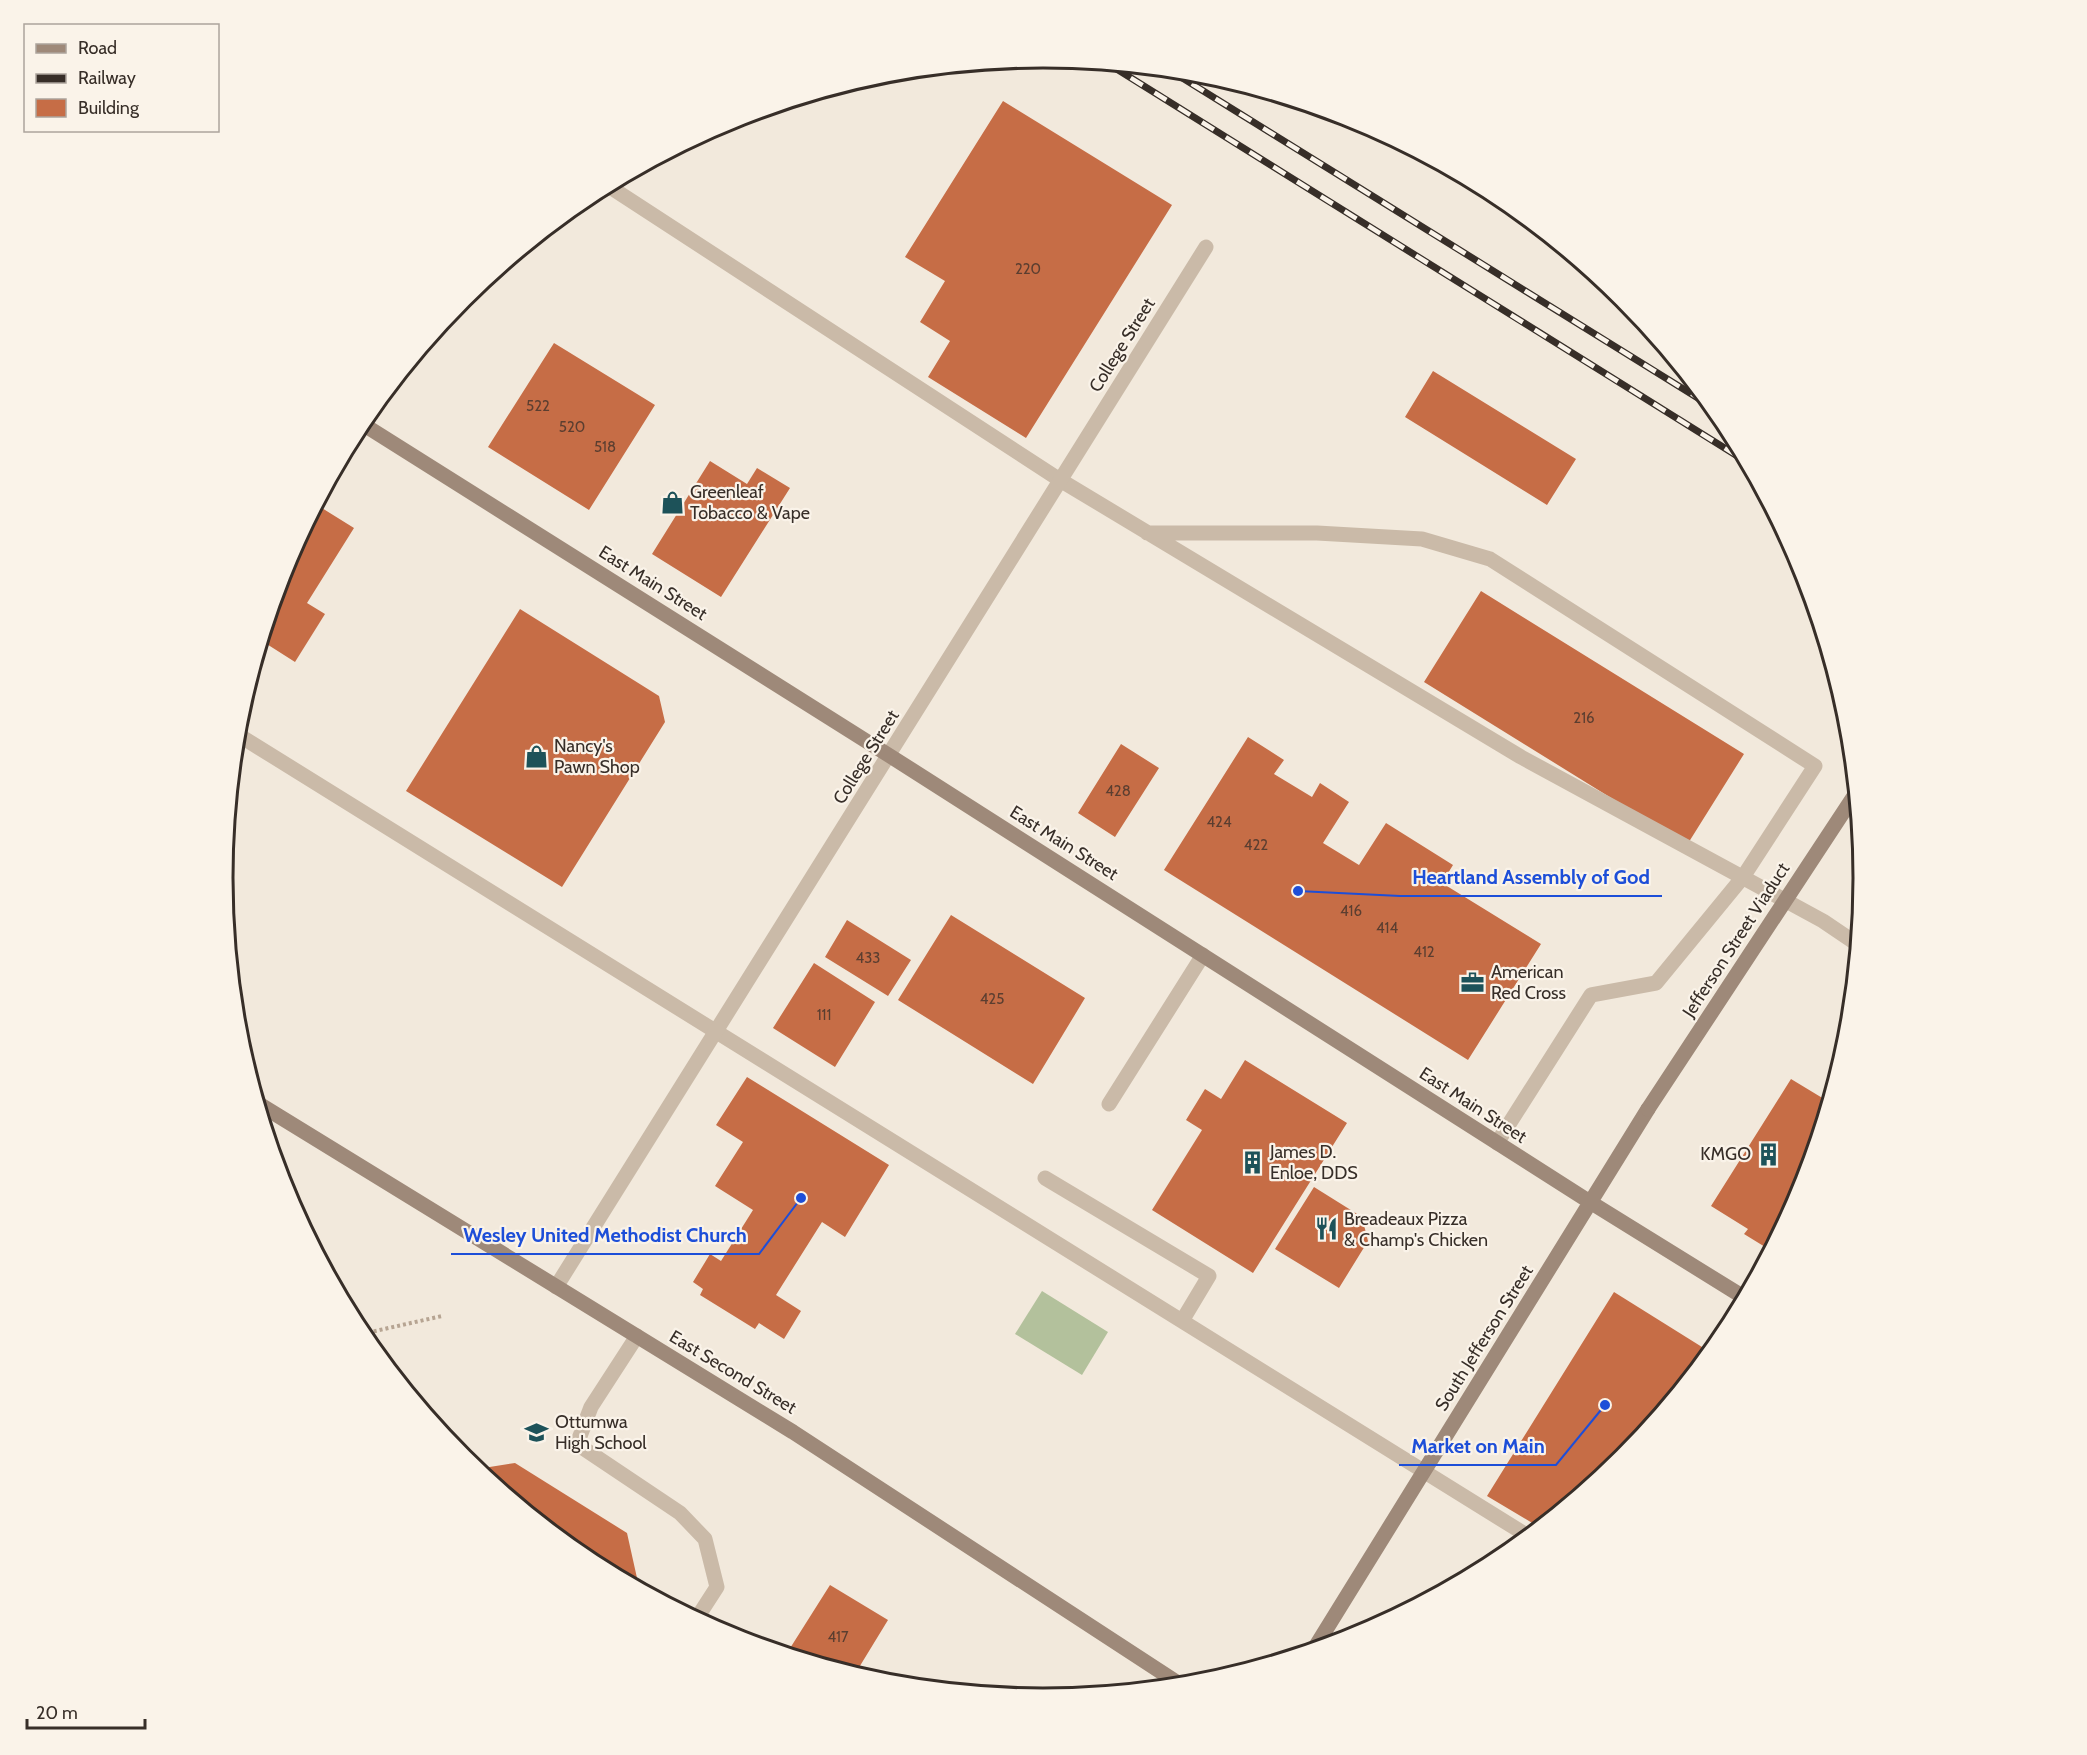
<svg xmlns="http://www.w3.org/2000/svg" width="2087" height="1755" font-family="Cabin,sans-serif">
  <style>
    .green { fill: #b3c19c }
    .building { fill: #c66d46 }
    .lines { fill: none; stroke-linecap: round; stroke-linejoin: round }
    .path { stroke: #b6a492; stroke-width: 4; stroke-dasharray: 3 3; stroke-linecap: butt }
    .lane { stroke: #cabaa8; stroke-width: 15 }
    .street { stroke: #cabaa8; stroke-width: 15 }
    .secondary { stroke: #9e8979; stroke-width: 15 }
    .rail-casing { stroke: #372e28; stroke-width: 7 }
    .rail { stroke: #faf3e9; stroke-width: 4.5; stroke-dasharray: 14; stroke-linecap: butt }
    .secondary-bridge { stroke: #9e8979; stroke-width: 15 }
    .labels { text-anchor: middle; dominant-baseline: central; stroke-width: 4.5; stroke-linejoin: round; paint-order: stroke }
    .number-label { font-size: 15px; fill: #5b3e30 }
    .street-label { font-size: 18px; fill: #372e28; stroke: #faf3e9 }
    .poi-label { font-size: 18px; fill: #372e28; stroke: #faf3e9; text-anchor: start }
    .rim { fill: none; stroke: #372e28; stroke-width: 3 }
    .leader { fill: none; stroke: #1d4ed8; stroke-width: 2 }
    .callout-dot { fill: #1d4ed8; stroke: #faf3e9; stroke-width: 2 }
    .callout-label { font-size: 20px; text-anchor: middle; font-weight: bold; fill: #1d4ed8; stroke: #faf3e9; stroke-width: 4.5; stroke-linejoin: round; paint-order: stroke }
  </style>
  <rect width="100%" height="100%" fill="#f2e9dc"/>
  <path class="green" d="M1042,1291L1108,1332L1082,1375L1015,1334Z"/>
  <path class="building" d="M1003,101L1172,205L1026,438L928,377L950,341L920,322L945,281L905,257Z
    M554,343L655,405L589,510L488,447Z
    M1433,371L1576,459L1547,505L1405,417Z
    M710,461L747,484L757,468L790,488L721,597L652,554Z
    M317,505L354,528L307,603L325,614L295,662L262,641L286,563Z
    M1481,591L1744,754L1687,845L1424,682Z
    M520,609L659,696L665,722L562,887L406,791Z
    M1248,737L1284,760L1274,774L1312,797L1320,783L1349,802L1323,843L1359,865L1386,823L1453,865L1442,883L1541,944L1468,1060L1164,870Z
    M1121,744L1159,768L1115,837L1078,813Z
    M951,915L1085,998L1033,1084L898,1000Z
    M847,920L911,960L888,996L825,957Z
    M814,963L875,1002L835,1067L773,1028Z
    M1245,1060L1347,1123L1253,1273L1152,1210L1202,1130L1186,1120L1205,1089L1221,1099Z
    M747,1077L889,1165L845,1237L822,1222L776,1295L801,1311L784,1339L759,1323L755,1329L700,1295L703,1289L693,1282L710,1254L721,1261L753,1210L715,1186L743,1142L716,1125Z
    M1791,1079L1829,1102L1801,1192L1770,1250L1744,1234L1748,1229L1711,1206Z
    M1314,1187L1362,1217L1368,1241L1339,1288L1275,1249Z
    M1614,1292L1710,1352L1623,1458L1539,1527L1487,1496Z
    M515,1463L627,1533L639,1587L587,1560L477,1469Z
    M830,1585L888,1620L855,1674L787,1653Z"/>
  <g class="lines">
    <path class="path" d="M362,1334L442,1316"/>
    <path class="lane" d="M607,185L1060,480L1521,757L1823,921L1857,944
      M1147,533H1317L1422,539L1490,559L1815,766L1743,877L1656,983L1591,995L1497,1143
      M237,734L1528,1536
      M1109,1104L1203,955
      M1045,1178L1209,1276L1182,1321
      M637,1336L591,1407L577,1444L680,1513L705,1539L717,1587L697,1618"/>
    <path class="street" d="M556,1287L1206,247"/>
    <path class="secondary" d="M361,423L890,756L1590,1202L1745,1298
      M259,1104L793,1432L1181,1685
      M1314,1649L1648,1109"/>
    <defs>
      <path id="rail" d="M1107,63L1747,462
        M1168,69L1714,408"/>
    </defs>
    <use href="#rail" class="rail-casing"/>
    <use href="#rail" class="rail"/>
    <path class="secondary-bridge" d="M1648,1109L1856,793"/>
  </g>
  <defs>
    <symbol id="shop-bare" viewBox="-9 -9 18 18"><path d="M-5-2.5h2.3a2.7 3.5 0 0 1 5.4 0H5L5.5 6h-11ZM-1.5-2.5h3a1.5 2.3 0 0 0-3 0Z" fill="#1d5259" stroke="#faf3e9" stroke-width="2.5" paint-order="stroke"/></symbol>
    <symbol id="office-bare" viewBox="-9 -9 18 18"><path d="M-6-3h4V-5.5h4V-3h4V5H-6ZM-1-4.5V-3h2v-1.5ZM-6 0V1H6V0Z" fill="#1d5259" stroke="#faf3e9" stroke-width="2.5" paint-order="stroke"/></symbol>
    <symbol id="building-bare" viewBox="-9 -9 18 18"><path d="M-4-6H4V6H1V3H-1V6H-4ZM-2.5-4.3h1.7v1.8h-1.7ZM.8-4.3h1.7v1.8H.8ZM-2.5-1h1.7V.8h-1.7ZM.8-1h1.7V.8H.8Z" fill="#1d5259" stroke="#faf3e9" stroke-width="2.5" paint-order="stroke"/></symbol>
    <symbol id="restaurant-bare" viewBox="-9 -9 18 18"><path d="M-5-6h1v4h1v-4h1v4h1v-4h1v5L-1.5 .5V6h-2V.5L-5-1ZM5-6V6H3V1.5H1.5Q1.5-4 5-6Z" fill="#1d5259" stroke="#faf3e9" stroke-width="2.5" paint-order="stroke"/></symbol>
    <symbol id="school-bare" viewBox="-9 -9 18 18"><path d="M0-5L7-2L0 1L-7-2ZM-4 1L0 2.5L4 1V4Q0 6-4 4Z" fill="#1d5259" stroke="#faf3e9" stroke-width="2.5" paint-order="stroke"/></symbol>
  </defs>
  <g fill-rule="evenodd">
    <use href="#shop-bare" x="656" y="486" width="33" height="33"/>
    <use href="#shop-bare" x="520" y="740" width="33" height="33"/>
    <use href="#office-bare" x="1456" y="966" width="33" height="33"/>
    <use href="#building-bare" x="1752" y="1138" width="33" height="33"/>
    <use href="#building-bare" x="1236" y="1146" width="33" height="33"/>
    <use href="#restaurant-bare" x="1310" y="1212" width="33" height="33"/>
    <use href="#school-bare" x="520" y="1416" width="33" height="33"/>
  </g>
  <g class="labels">
    <g class="number-label">
      <text x="1028" y="269">220</text>
      <text x="538" y="406">522</text>
      <text x="572" y="427">520</text>
      <text x="605" y="447">518</text>
      <text x="1584" y="718">216</text>
      <text x="1118" y="791">428</text>
      <text x="1219" y="822">424</text>
      <text x="1256" y="845">422</text>
      <text x="1351" y="911">416</text>
      <text x="1387" y="928">414</text>
      <text x="1424" y="952">412</text>
      <text x="868" y="958">433</text>
      <text x="992" y="999">425</text>
      <text x="824" y="1015">111</text>
      <text x="838" y="1637">417</text>
    </g>
    <g class="street-label">
      <text transform="translate(1122 345) rotate(-58)">College Street</text>
      <text transform="translate(653 583) rotate(32)">East Main Street</text>
      <text transform="translate(866 757) rotate(-58)">College Street</text>
      <text transform="translate(1064 843) rotate(32)">East Main Street</text>
      <text transform="translate(1736 940) rotate(-57)">Jefferson Street Viaduct</text>
      <text transform="translate(1473 1105) rotate(33)">East Main Street</text>
      <text transform="translate(1484 1338) rotate(-58)">South Jefferson Street</text>
      <text transform="translate(733 1372) rotate(31)">East Second Street</text>
    </g>
    <g class="poi-label">
      <text x="690" y="492">Greenleaf<tspan x="690" dy="21">Tobacco &amp; Vape</tspan></text>
      <text x="554" y="746">Nancy's<tspan x="554" dy="21">Pawn Shop</tspan></text>
      <text x="1491" y="972">American<tspan x="1491" dy="21">Red Cross</tspan></text>
      <text x="1270" y="1152">James D.<tspan x="1270" dy="21">Enloe, DDS</tspan></text>
      <text x="1751" y="1154" text-anchor="end">KMGO</text>
      <text x="1344" y="1219">Breadeaux Pizza<tspan x="1344" dy="21">&amp; Champ's Chicken</tspan></text>
      <text x="555" y="1422">Ottumwa<tspan x="555" dy="21">High School</tspan></text>
    </g>
  </g>
  <path d="M0 0H2087V1755H0ZM233 878a810 810 0 1 1 1620 0a810 810 0 1 1-1620 0Z" fill="#faf3e9" fill-rule="evenodd"/>
  <path class="rim" d="M233 878a810 810 0 1 1 1620 0a810 810 0 1 1-1620 0Z"/>
  <path class="leader" d="M1298 891L1400 896H1662M801 1198L759 1254H451M1605 1405L1556 1465H1399"/>
  <g class="callout-dot">
    <circle cx="1298" cy="891" r="6"/>
    <circle cx="801" cy="1198" r="6"/>
    <circle cx="1605" cy="1405" r="6"/>
  </g>
  <g class="callout-label">
    <text x="1531" y="884">Heartland Assembly of God</text>
    <text x="605" y="1242">Wesley United Methodist Church</text>
    <text x="1478" y="1453">Market on Main</text>
  </g>
  <rect x="24" y="24" width="195" height="108" fill="#faf3e9" stroke="#aca49c" stroke-width="1.5"/>
  <rect x="36" y="44" width="30" height="9" fill="#9e8979" stroke="#aca49c" stroke-width="1.5"/>
  <text x="78" y="54" font-size="18" fill="#372e28">Road</text>
  <rect x="36" y="74" width="30" height="9" fill="#372e28" stroke="#aca49c" stroke-width="1.5"/>
  <text x="78" y="84" font-size="18" fill="#372e28">Railway</text>
  <rect x="36" y="99" width="30" height="18" fill="#c66d46" stroke="#aca49c" stroke-width="1.5"/>
  <text x="78" y="114" font-size="18" fill="#372e28">Building</text>
  <path d="M27 1719v9h118v-9" fill="none" stroke="#372e28" stroke-width="3"/>
  <text x="36" y="1719" font-size="18" fill="#372e28" stroke="#faf3e9" stroke-width="4.5" paint-order="stroke">20 m</text>
</svg>
